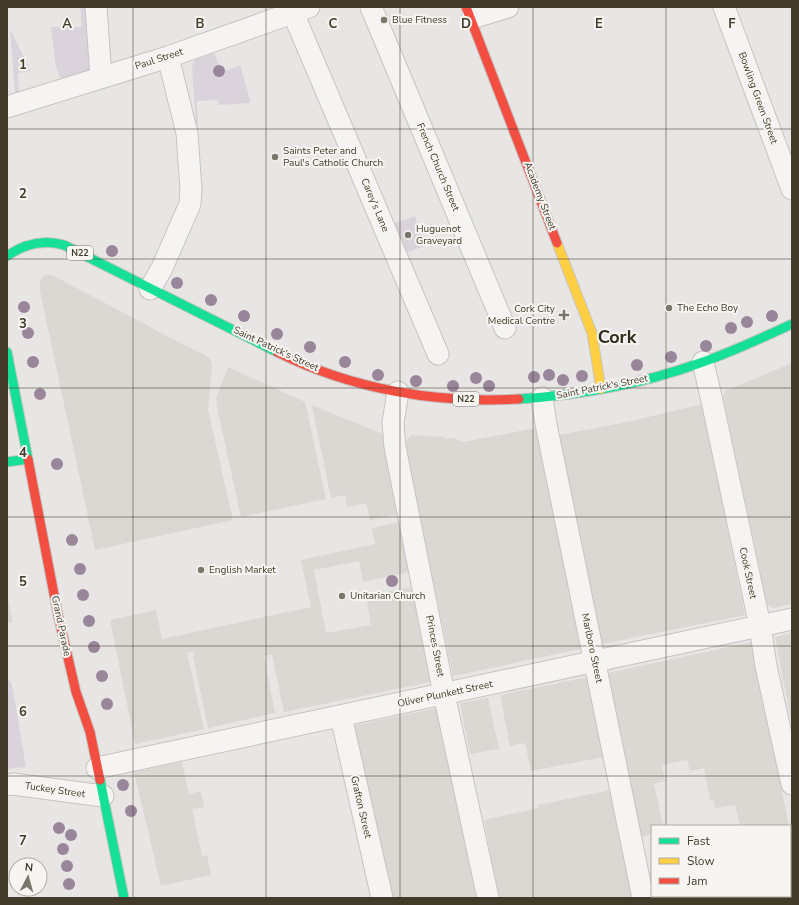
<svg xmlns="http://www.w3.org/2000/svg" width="799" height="905" font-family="'Nunito Sans',sans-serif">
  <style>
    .built { fill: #dbd7d2 }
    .green { fill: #dbd3db }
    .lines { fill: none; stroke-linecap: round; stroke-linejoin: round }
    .street-casing { stroke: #c6c4c2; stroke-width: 23 }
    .fast-casing { stroke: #c6c4c2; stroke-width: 11 }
    .slow-casing { stroke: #c6c4c2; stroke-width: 11 }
    .jam-casing { stroke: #c6c4c2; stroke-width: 11 }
    .street { stroke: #f5f4f3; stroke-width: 21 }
    .fast { stroke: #16e098; stroke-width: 9 }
    .slow { stroke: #ffcf43; stroke-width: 9 }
    .jam { stroke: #f24e42; stroke-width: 9 }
    .tree { fill: #99869a }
    .grid { fill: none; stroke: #423b2a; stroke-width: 1; stroke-opacity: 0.55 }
    .poi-dot { fill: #7c776b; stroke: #f7f5f2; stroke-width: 1.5 }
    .labels { text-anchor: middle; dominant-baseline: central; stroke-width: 4; stroke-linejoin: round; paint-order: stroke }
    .shield { fill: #f7f5f2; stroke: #787366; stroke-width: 1 }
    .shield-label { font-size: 9px; font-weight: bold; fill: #423b2a }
    .poi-label { font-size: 10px; fill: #423b2a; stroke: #f7f5f2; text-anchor: start }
    .street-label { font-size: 10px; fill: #423b2a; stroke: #f7f5f2 }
    .town-label { font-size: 18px; font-weight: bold; fill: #332d1c; stroke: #f7f5f2 }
    .grid-label { font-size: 13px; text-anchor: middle; font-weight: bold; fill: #423b2a; stroke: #f7f5f2; stroke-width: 4; stroke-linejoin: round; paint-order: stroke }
  </style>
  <rect width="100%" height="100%" fill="#e8e6e4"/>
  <path class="built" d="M45,275H52L171,338L207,356L211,361L212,368L208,410L233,520L95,550L40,291V281Z
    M792,363V604L773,608L767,604L723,397L725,391Z
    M228,367L305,402L326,499L241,517L218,412L216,398Z
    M702,404L745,615L602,644L559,435L632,421Z
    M312,405L383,434L398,514L370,520L366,503L347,507L345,495L331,498Z
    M536,428L581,648L580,649L453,676L405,443L411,435L445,437V439L454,438L463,442Z
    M399,522L409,572L363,582L359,561L314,570L326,633L371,625L367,602L376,594L412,587L431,682L284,712L272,655H268L264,656L275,713L208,728L193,656H195L193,651L187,653L204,729L135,744L110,620L156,610L162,639L311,607L301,560L375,544L372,528Z
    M7,592L13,622L7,623Z
    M792,633V725L775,637Z
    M752,642L789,826H740L735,805L715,808L714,800L710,801L704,768L690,771L687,760L662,765L665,781L654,784L663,826H652V834L641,837L608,673Z
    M588,677L604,757L531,771L525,743L510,746L500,695Z
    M488,698L499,749L470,754L460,703Z
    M437,708L476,898H391L347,727Z
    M182,762L189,794L201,791L204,807L192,809L202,856L207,855L211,875L161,886L134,772Z
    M611,790L633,898H499L484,820L538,808V805Z"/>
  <path class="green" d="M80,7H92L96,70L66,80L60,77L56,67L51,27H82Z
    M10,29L31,71L18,73L19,92L15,93Z
    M213,51L222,72L240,65L251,103L218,105V100L197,101L198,126H196L192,66C195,55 204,54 213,51Z
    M415,216L425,246L402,254L390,225Z
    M9,680L12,684L26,767L7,769V681Z"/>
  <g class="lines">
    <defs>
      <path id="street" d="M96,7L101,77
        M371,7L505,328
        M724,7L792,189
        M293,13L438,354
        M472,18L508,7
        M7,107L168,57L309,7
        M150,289L162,268L190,204L191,190L187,133L168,57
        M703,362L712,401L760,626L766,666L792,784
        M398,392L393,423L395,447L444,694L488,898
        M542,398L546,424L643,898
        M341,716L382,898
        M97,768L792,619
        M7,785L13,784L103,796"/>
      <path id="fast" d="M7,256C24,244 43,239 64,245L277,352
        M7,352L28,459L7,462
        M519,399C581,395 642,384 700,363C732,352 762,338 792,324
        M100,780L124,898"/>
      <path id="slow" d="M557,243L592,333L601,389"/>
      <path id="jam" d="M466,7L557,243
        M277,352C351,389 437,404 519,399
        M28,459L58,615L76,692L90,732L100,780"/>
    </defs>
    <use href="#street" class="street-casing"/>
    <use href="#fast" class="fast-casing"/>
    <use href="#slow" class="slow-casing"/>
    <use href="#jam" class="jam-casing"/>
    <use href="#street" class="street"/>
    <use href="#fast" class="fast"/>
    <use href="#slow" class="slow"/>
    <use href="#jam" class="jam"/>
  </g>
  <g class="tree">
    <circle cx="219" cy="71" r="6"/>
    <circle cx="112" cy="251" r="6"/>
    <circle cx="177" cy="283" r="6"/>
    <circle cx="211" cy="300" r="6"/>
    <circle cx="24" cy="307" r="6"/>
    <circle cx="244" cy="316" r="6"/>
    <circle cx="772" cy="316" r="6"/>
    <circle cx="747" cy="322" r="6"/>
    <circle cx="731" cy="328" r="6"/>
    <circle cx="28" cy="333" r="6"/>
    <circle cx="277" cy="334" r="6"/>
    <circle cx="706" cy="346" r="6"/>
    <circle cx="310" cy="347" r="6"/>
    <circle cx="671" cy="357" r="6"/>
    <circle cx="33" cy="362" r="6"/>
    <circle cx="345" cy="362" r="6"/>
    <circle cx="637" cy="365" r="6"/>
    <circle cx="378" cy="375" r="6"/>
    <circle cx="549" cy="375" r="6"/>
    <circle cx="582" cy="376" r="6"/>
    <circle cx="534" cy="377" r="6"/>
    <circle cx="476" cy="378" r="6"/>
    <circle cx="563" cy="380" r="6"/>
    <circle cx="416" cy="381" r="6"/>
    <circle cx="453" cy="386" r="6"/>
    <circle cx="489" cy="386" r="6"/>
    <circle cx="40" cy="394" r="6"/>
    <circle cx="57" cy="464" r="6"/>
    <circle cx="72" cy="540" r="6"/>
    <circle cx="80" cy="569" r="6"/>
    <circle cx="392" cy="581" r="6"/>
    <circle cx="83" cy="595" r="6"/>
    <circle cx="89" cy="621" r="6"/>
    <circle cx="94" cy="647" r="6"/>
    <circle cx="102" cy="676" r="6"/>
    <circle cx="107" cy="704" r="6"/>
    <circle cx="123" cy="785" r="6"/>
    <circle cx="131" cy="811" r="6"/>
    <circle cx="59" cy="828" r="6"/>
    <circle cx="71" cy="835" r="6"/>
    <circle cx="63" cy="849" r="6"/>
    <circle cx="67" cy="866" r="6"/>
    <circle cx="69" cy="884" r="6"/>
  </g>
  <path class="grid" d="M133,7V898M266,7V898M400,7V898M533,7V898M666,7V826M7,129H792M7,259H792M7,388H792M7,517H792M7,646H792M7,776H792M666,896V898"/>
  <g class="poi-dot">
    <circle cx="384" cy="20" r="4"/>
    <circle cx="275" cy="157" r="4"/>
    <circle cx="408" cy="235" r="4"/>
    <circle cx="669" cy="308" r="4"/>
    <path d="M562 309h4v4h4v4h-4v4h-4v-4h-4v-4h4z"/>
    <circle cx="201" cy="570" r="4"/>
    <circle cx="342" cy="596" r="4"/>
  </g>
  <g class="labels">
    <g class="shield">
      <rect x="67" y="246" width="26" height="14" rx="3"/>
      <rect x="453" y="392" width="26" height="14" rx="3"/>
    </g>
    <g class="shield-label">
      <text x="80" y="253">N22</text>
      <text x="466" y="399">N22</text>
    </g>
    <g class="poi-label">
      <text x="392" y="20">Blue Fitness</text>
      <text x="283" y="151">Saints Peter and<tspan x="283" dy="12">Paul's Catholic Church</tspan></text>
      <text x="416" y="229">Huguenot<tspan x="416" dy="12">Graveyard</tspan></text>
      <text x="677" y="308">The Echo Boy</text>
      <text x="555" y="309" text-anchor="end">Cork City<tspan x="555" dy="12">Medical Centre</tspan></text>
      <text x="209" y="570">English Market</text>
      <text x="350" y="596">Unitarian Church</text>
    </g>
    <g class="street-label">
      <text transform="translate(159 59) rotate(-18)">Paul Street</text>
      <text transform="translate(758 98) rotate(70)">Bowling Green Street</text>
      <text transform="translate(438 167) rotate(67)">French Church Street</text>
      <text transform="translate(540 196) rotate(69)">Academy Street</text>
      <text transform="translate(375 205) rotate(67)">Carey's Lane</text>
      <text transform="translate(276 349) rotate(25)">Saint Patrick's Street</text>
      <text transform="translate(602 387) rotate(-11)">Saint Patrick's Street</text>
      <text transform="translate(748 573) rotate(78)">Cook Street</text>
      <text transform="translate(61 626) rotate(78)">Grand Parade</text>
      <text transform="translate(435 646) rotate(79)">Princes Street</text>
      <text transform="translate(592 648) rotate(78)">Marlboro Street</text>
      <text transform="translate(445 694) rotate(-12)">Oliver Plunkett Street</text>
      <text transform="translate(55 790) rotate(8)">Tuckey Street</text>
      <text transform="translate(361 807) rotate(77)">Grafton Street</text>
    </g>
    <g class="town-label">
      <text x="617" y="337">Cork</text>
    </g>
  </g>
  <g class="grid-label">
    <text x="67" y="28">A</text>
    <text x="200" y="28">B</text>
    <text x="333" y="28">C</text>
    <text x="466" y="28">D</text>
    <text x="599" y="28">E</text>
    <text x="732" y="28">F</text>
    <text x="23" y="69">1</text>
    <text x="23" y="198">2</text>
    <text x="23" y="328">3</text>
    <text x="23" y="457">4</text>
    <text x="23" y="586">5</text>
    <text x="23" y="716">6</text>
    <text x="23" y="845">7</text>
  </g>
  <rect width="799" height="905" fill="none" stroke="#423b2a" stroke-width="16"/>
  <rect x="651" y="825" width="140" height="72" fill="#f7f5f2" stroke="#afaba2"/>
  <rect x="659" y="838" width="20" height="6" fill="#16e098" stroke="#afaba2"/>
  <text x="687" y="845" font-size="12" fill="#423b2a">Fast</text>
  <rect x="659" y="858" width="20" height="6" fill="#ffcf43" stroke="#afaba2"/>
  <text x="687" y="865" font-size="12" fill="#423b2a">Slow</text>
  <rect x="659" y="878" width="20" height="6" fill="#f24e42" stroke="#afaba2"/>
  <text x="687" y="885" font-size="12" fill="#423b2a">Jam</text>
  <g transform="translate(28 877) rotate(6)"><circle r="19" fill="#f7f5f2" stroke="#afaba2"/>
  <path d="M0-3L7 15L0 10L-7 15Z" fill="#7c776b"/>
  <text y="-6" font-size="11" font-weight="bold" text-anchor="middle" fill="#423b2a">N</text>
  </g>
</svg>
